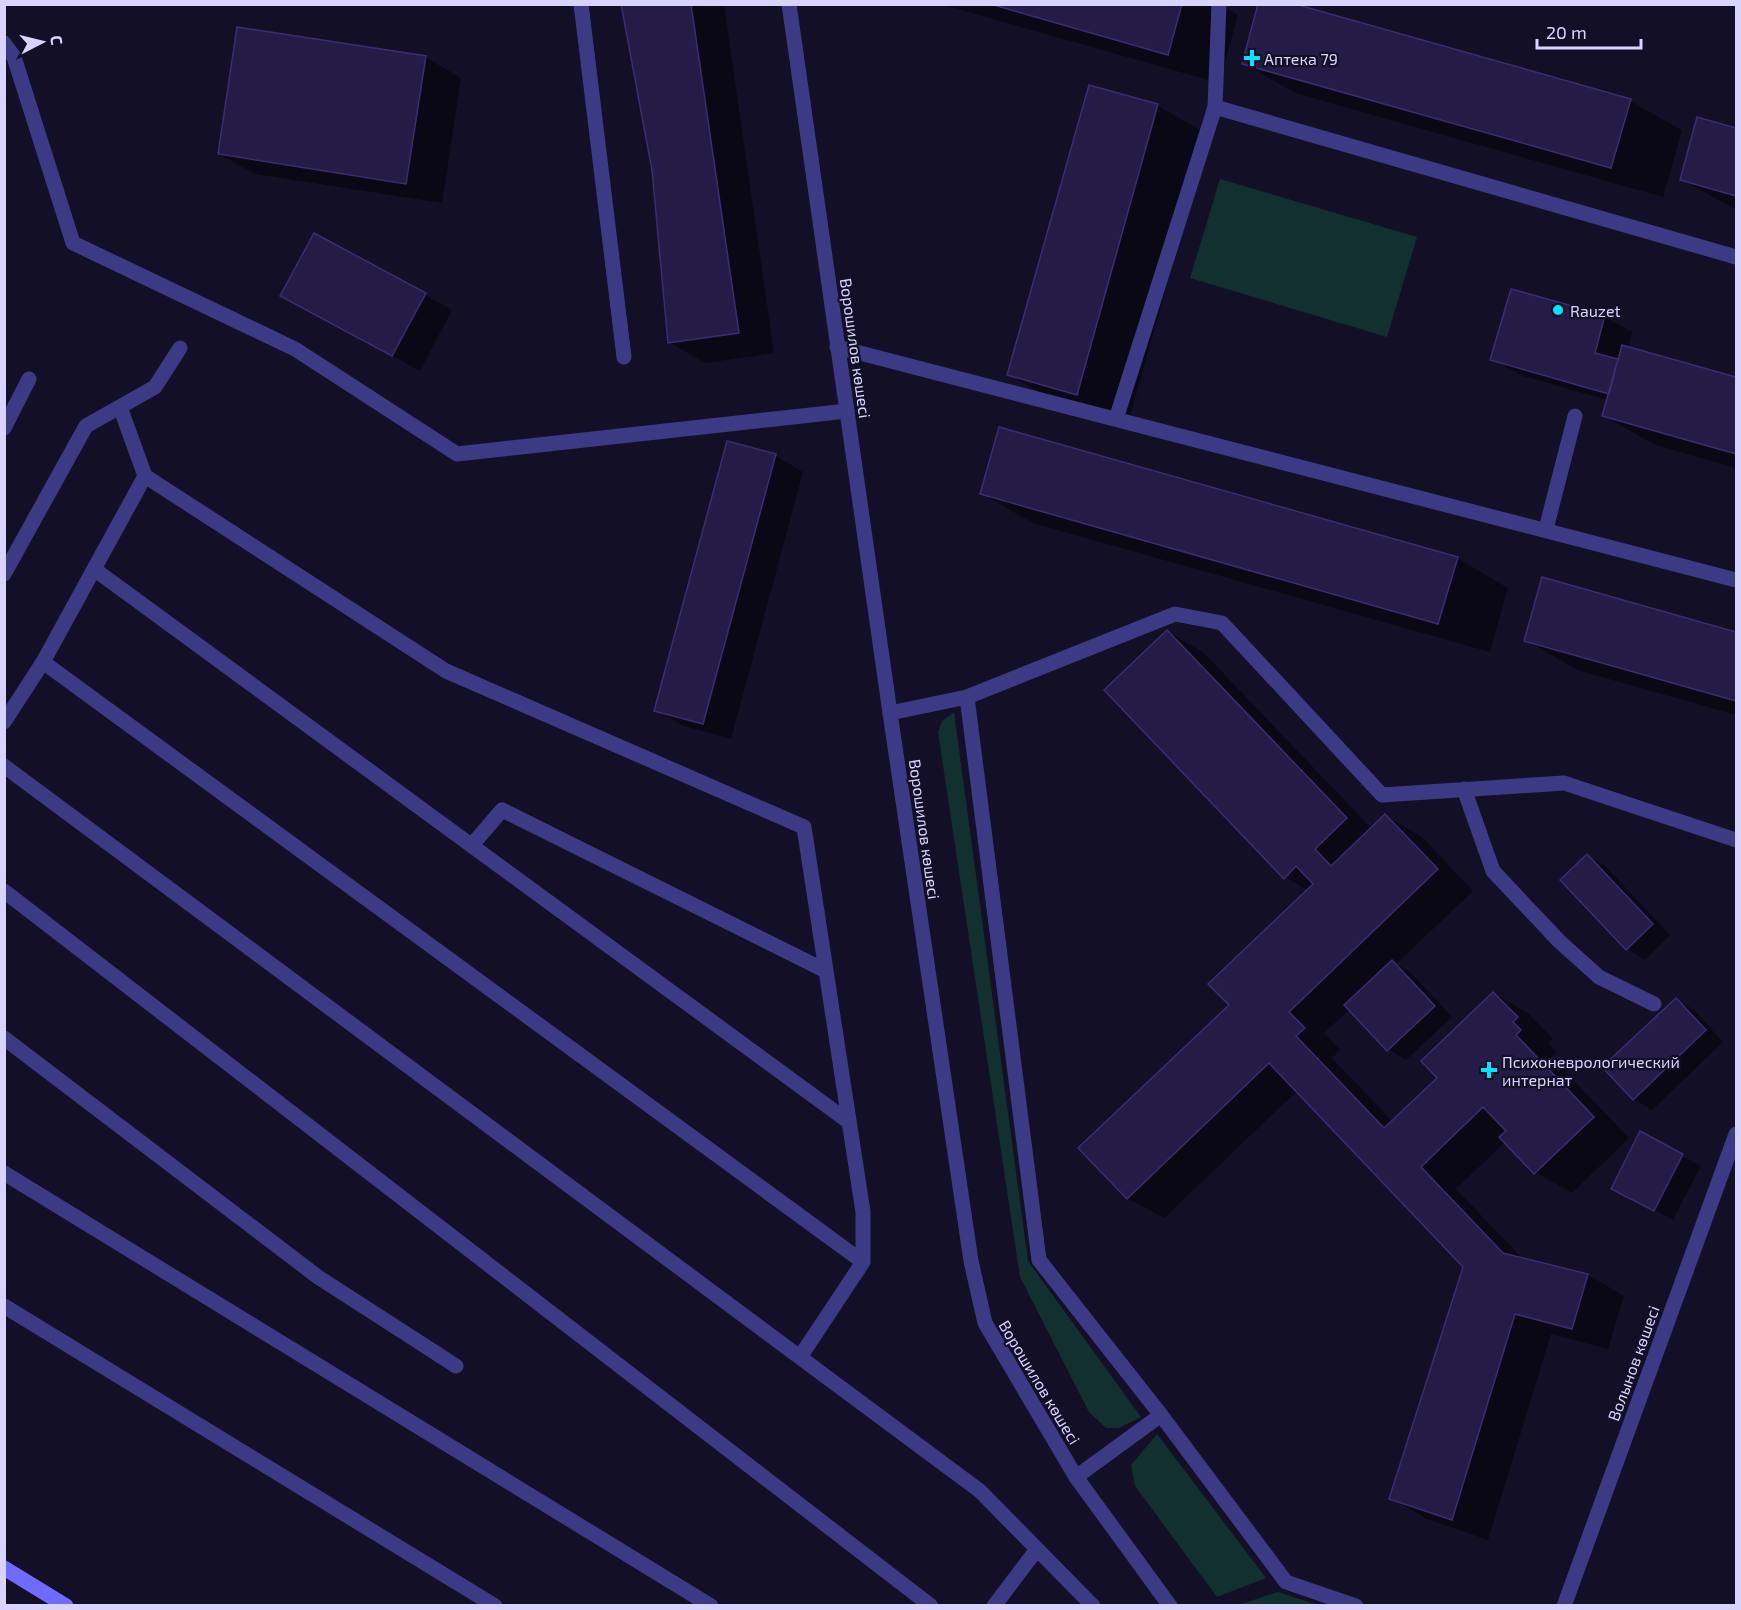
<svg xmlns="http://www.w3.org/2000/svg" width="1741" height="1610" font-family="'Exo 2',sans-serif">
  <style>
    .green { fill: #12302f }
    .shadow { fill: #0007 }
    .building { fill: #241b47; stroke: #3b2d73; stroke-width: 1.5 }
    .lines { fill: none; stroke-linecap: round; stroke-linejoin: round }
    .service { stroke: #3d3a85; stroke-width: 15 }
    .tertiary { stroke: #3d3a85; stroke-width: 15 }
    .secondary { stroke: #6f6bff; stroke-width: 15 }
    .poi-dot { fill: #00e5ff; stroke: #130f26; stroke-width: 2 }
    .labels { text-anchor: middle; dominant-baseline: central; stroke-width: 4.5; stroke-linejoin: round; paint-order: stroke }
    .poi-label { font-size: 16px; fill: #d9d4ff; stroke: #130f26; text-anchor: start }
    .street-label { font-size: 16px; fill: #d9d4ff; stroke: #130f26 }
  </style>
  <rect width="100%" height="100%" fill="#130f26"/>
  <path class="green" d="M1220,179L1417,237L1387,337L1190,278Z
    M954,712L1028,1261L1141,1417L1119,1428H1106L1089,1412L1020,1277L938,732L942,721Z
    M1157,1434L1266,1578L1217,1597L1135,1486L1131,1465Z
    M1278,1592L1318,1605H1238Z"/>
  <path class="shadow" d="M623,4H724L774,353L705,363L669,342L653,169Z
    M940,4H1221L1238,15L1219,83Z
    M425,57L461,78L442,203L255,174L219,154Z
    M1243,63L1630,101L1682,130L1663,197L1295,93Z
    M1158,106L1209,135L1128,424L1060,404L1009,375Z
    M1698,119L1736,130V210L1681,179Z
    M1512,291L1605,317L1632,332L1628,348L1736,379V468L1655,445L1604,416L1608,400L1520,375L1492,359Z
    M425,295L452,310L420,371L310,311Z
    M728,443L776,456L803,472L731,739L684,726L656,710Z
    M982,494L1457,558L1508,588L1490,652L1033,523Z
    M1543,578L1736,633V715L1577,670L1526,640Z
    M1168,632L1204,653L1372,829L1385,816L1421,836L1473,891L1396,964L1410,972L1452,1017L1406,1060L1388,1049L1350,1009L1324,1033L1340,1050L1332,1058L1393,1122L1439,1078L1493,993L1529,1014L1553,1039L1548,1043L1556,1052L1551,1057L1629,1138L1572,1193L1535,1172L1506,1141L1456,1189L1524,1260L1588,1275L1624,1296L1608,1349L1551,1334L1488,1540L1427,1519L1391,1498L1465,1266L1297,1091L1164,1218L1127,1198L1231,1005L1307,890L1285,877Z
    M1587,856L1605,866L1670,935L1645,960L1627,949Z
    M1676,1000L1694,1010L1723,1042L1652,1110L1634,1099Z
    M1641,1134L1701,1166L1673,1220L1632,1198Z"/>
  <path class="building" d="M621,4H691L739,333L668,343L652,170Z
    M990,4H1182L1168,55Z
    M1258,4H1295L1631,99L1611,168L1242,64Z
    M237,27L426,56L406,184L218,154Z
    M1089,85L1158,104L1077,395L1007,375Z
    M1697,117L1736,128V196L1680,180Z
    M314,233L426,293L392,356L280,296Z
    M1511,289L1605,315L1595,353L1618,359L1609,394L1490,360Z
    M1622,345L1736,377V454L1602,416Z
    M999,427L1458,557L1438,624L980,494Z
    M727,441L776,454L703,724L654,711Z
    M1542,577L1736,632V701L1524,641Z
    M1167,630L1347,818L1315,849L1331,866L1385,814L1438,869L1289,1012L1305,1028L1296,1036L1384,1128L1437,1078L1421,1061L1493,992L1518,1017L1513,1022L1521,1030L1516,1035L1594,1117L1534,1174L1499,1137L1506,1131L1483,1107L1421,1167L1503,1253L1588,1274L1572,1329L1515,1314L1452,1520L1389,1499L1463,1267L1269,1063L1127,1199L1078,1148L1229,1005L1208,984L1313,884L1296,866L1284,879L1104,690Z
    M1587,854L1653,924L1626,950L1560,880Z
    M1392,960L1435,1006L1387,1051L1344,1005Z
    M1676,998L1706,1030L1633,1100L1602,1067Z
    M1640,1131L1683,1154L1654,1211L1611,1189Z"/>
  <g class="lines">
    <path class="service" d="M581,4L624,357
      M1219,4L1215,107L1736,257
      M4,43L14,57L73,243L295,349L457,454L847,411
      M837,347L1736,580
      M120,407L145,476
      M1116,419L1215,107
      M4,428L29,379
      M1546,529L1575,416
      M94,569L849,1122
      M4,574L86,426L155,387L180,348
      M43,662L863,1262
      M967,697L1175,614L1222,623L1382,795L1564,783L1736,840
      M890,713L967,697L1039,1260L1161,1415L1286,1582L1356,1606
      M4,722L43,662L145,476L446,671L804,827L863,1212V1262L800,1357
      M4,766L980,1491L1093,1606
      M1464,789L1493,871L1559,941L1599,977L1654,1004
      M472,845L502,810L826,971
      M4,891L931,1606
      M4,1038L318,1277L456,1366
      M4,1173L711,1606
      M4,1306L495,1606
      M1076,1477L1161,1415
      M994,1606L1037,1549"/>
    <path class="tertiary" d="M789,4L890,713L971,1261L985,1323L1076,1477L1170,1606
      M1564,1606L1736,1134"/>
    <path class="secondary" d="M4,1568L66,1606"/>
  </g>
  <g class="poi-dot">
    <path d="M1249 49h6v6h6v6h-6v6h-6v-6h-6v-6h6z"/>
    <circle cx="1558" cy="310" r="6"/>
    <path d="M1486 1061h6v6h6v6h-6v6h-6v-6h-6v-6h6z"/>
  </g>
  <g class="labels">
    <g class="poi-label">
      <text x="1264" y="58">Аптека 79</text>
      <text x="1570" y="310">Rauzet</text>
      <text x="1502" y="1061">Психоневрологический<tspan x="1502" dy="18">интернат</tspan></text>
    </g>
    <g class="street-label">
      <text transform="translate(856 348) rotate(82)">Ворошилов көшесі</text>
      <text transform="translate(925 829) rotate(82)">Ворошилов көшесі</text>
      <text transform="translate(1633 1363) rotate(-70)">Волынов көшесі</text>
      <text transform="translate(1040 1382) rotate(59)">Ворошилов көшесі</text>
    </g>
  </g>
  <rect width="1741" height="1610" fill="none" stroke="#d9d4ff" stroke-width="12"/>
  <g transform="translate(42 42) rotate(83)" stroke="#130f26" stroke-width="4.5" paint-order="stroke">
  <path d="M0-4.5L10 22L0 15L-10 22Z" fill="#d9d4ff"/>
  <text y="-9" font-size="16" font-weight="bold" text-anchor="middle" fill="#d9d4ff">С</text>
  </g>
  <path d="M1537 39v9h104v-9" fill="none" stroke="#d9d4ff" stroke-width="3"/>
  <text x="1546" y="39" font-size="18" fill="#d9d4ff" stroke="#130f26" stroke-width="4.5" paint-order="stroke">20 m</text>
</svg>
